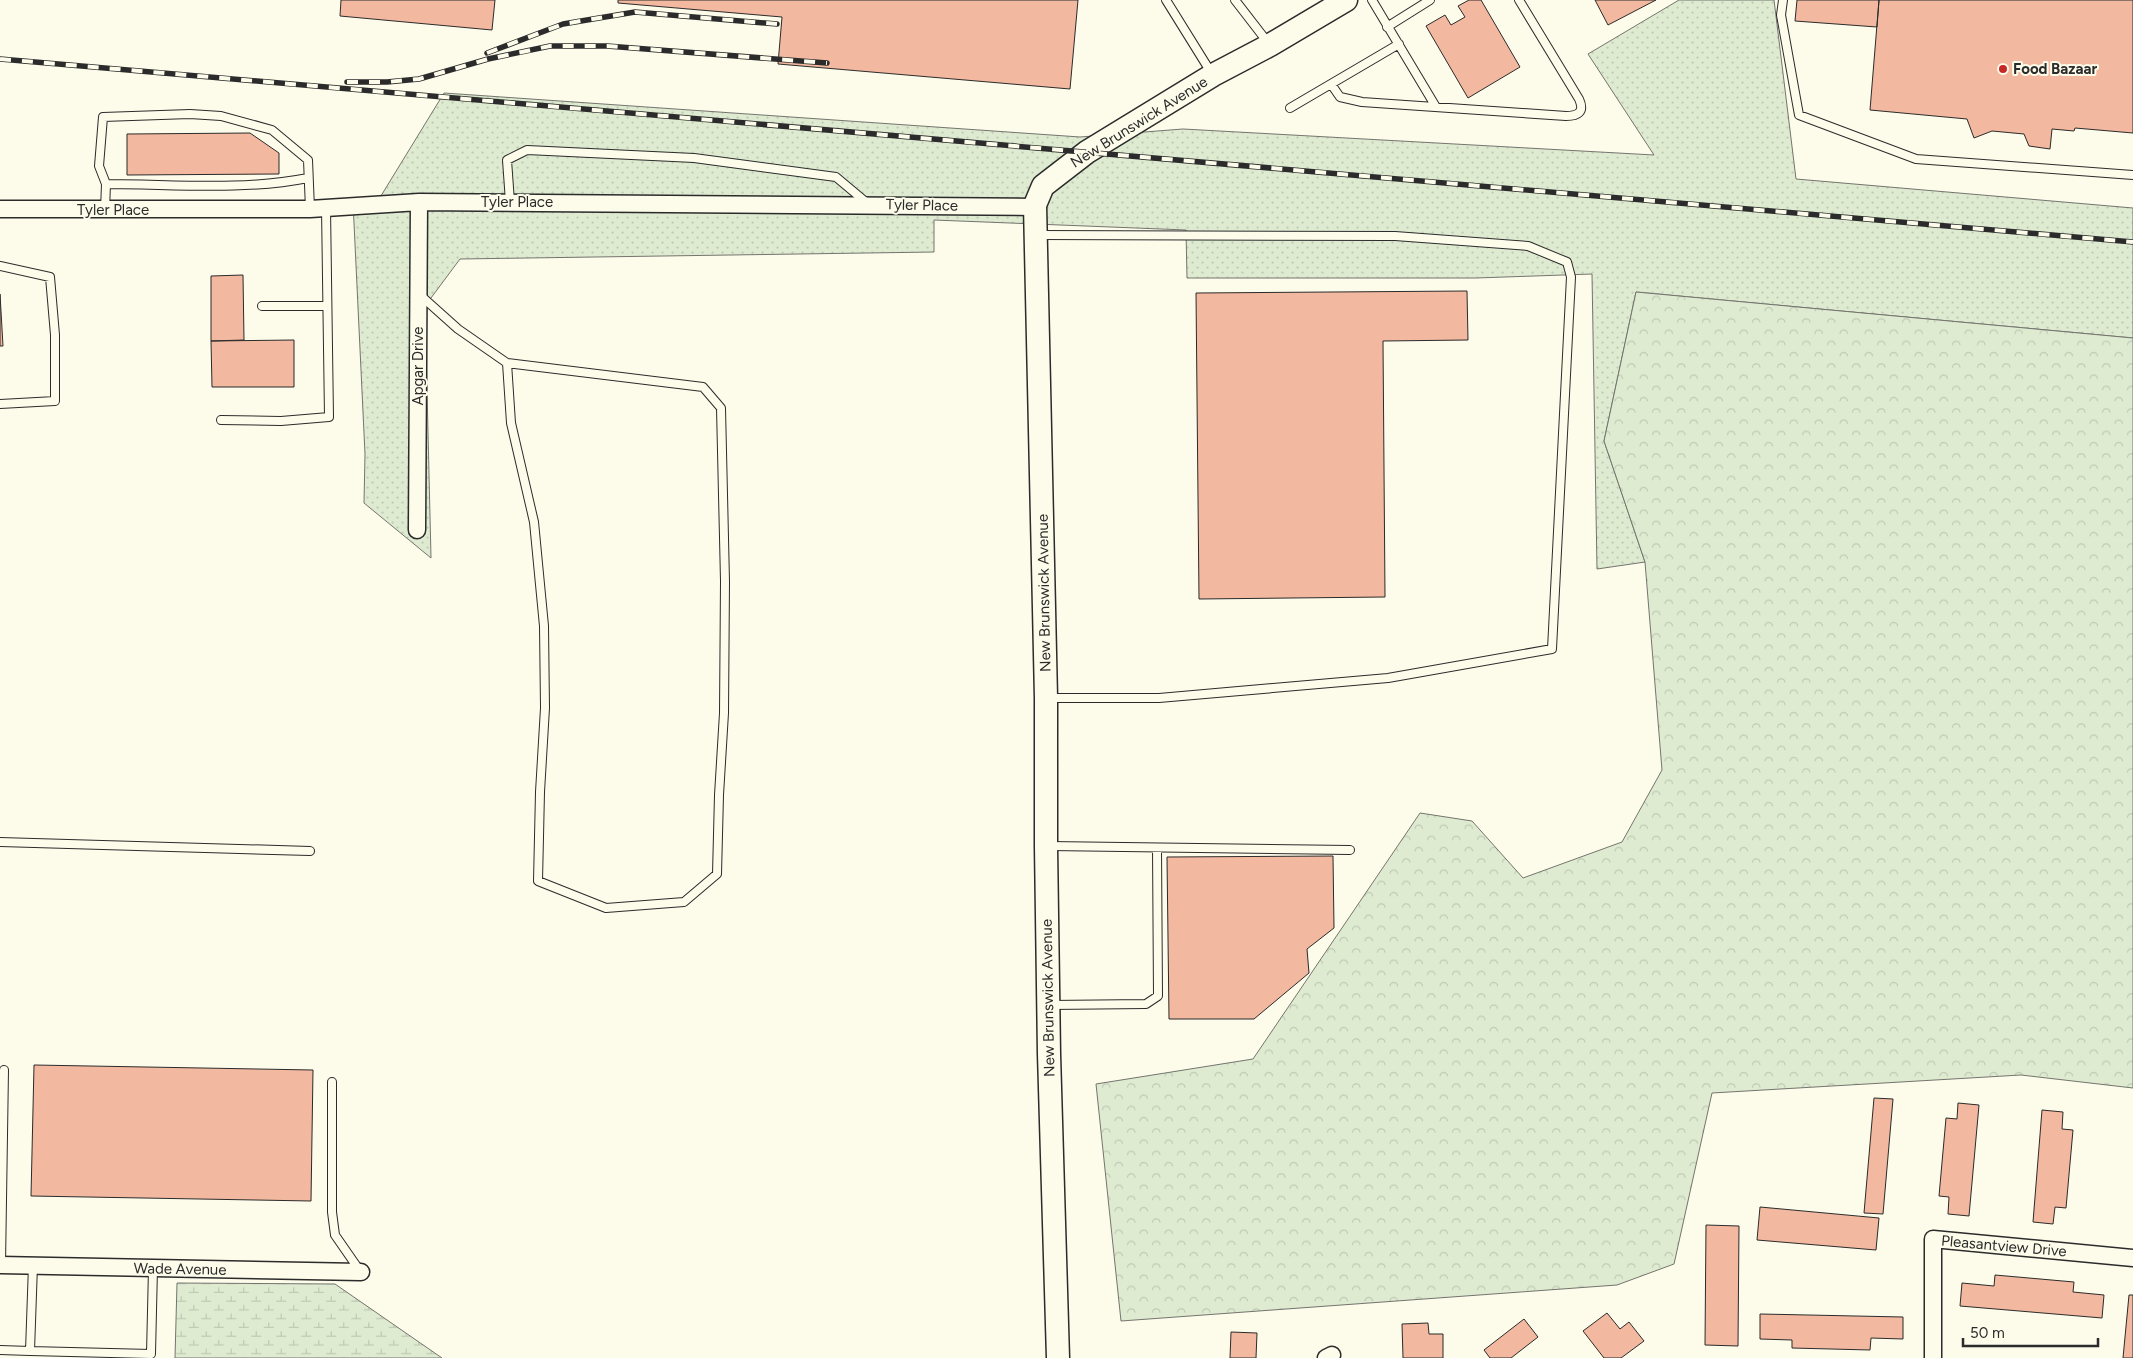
<svg xmlns="http://www.w3.org/2000/svg" width="2133" height="1358" font-family="Figtree,sans-serif">
  <style>
    .grass { fill: url(#grass-dots); stroke: #74746e }
    .forest { fill: url(#forest-crowns); stroke: #74746e }
    .wetland { fill: url(#wetland-marsh); stroke: #74746e }
    .building { fill: #f2b8a0; stroke: #2b2b2b }
    .lines { fill: none; stroke-linecap: round; stroke-linejoin: round }
    .lane-casing { stroke: #2b2b2b; stroke-width: 10 }
    .street-casing { stroke: #2b2b2b; stroke-width: 19 }
    .secondary-casing { stroke: #2b2b2b; stroke-width: 25 }
    .lane { stroke: #fdfbea; stroke-width: 8 }
    .street { stroke: #fdfbea; stroke-width: 16 }
    .secondary { stroke: #fdfbea; stroke-width: 22 }
    .rail-casing { stroke: #2b2b2b; stroke-width: 5.5 }
    .rail { stroke: #fdfbea; stroke-width: 4; stroke-dasharray: 11; stroke-linecap: butt }
    .poi-dot { fill: #c62828; stroke: #fdfbea; stroke-width: 2 }
    .labels { text-anchor: middle; dominant-baseline: central; stroke-width: 4; stroke-linejoin: round; paint-order: stroke }
    .poi-label { font-size: 15px; font-weight: bold; fill: #2b2b2b; stroke: #fdfbea; text-anchor: start }
    .street-label { font-size: 15px; fill: #2b2b2b; stroke: #fdfbea }
  </style>
  <defs>
    <pattern id="grass-dots" width="8" height="8" patternUnits="userSpaceOnUse" patternTransform="scale(1.25)"><rect width="8" height="8" fill="#deebd1"/><path d="M2 2h.1M6 6h.1" fill="none" stroke="#bfcab4" stroke-width="1.8" stroke-linecap="round"/></pattern>
    <pattern id="forest-crowns" width="20" height="18" patternUnits="userSpaceOnUse" patternTransform="scale(1.25)"><rect width="20" height="18" fill="#deebd1"/><path d="M2 6a3 3 0 1 1 6 0M12 15a3 3 0 1 1 6 0" fill="none" stroke="#bfcab4"/></pattern>
    <pattern id="wetland-marsh" width="20" height="14" patternUnits="userSpaceOnUse" patternTransform="scale(1.25)"><rect width="20" height="14" fill="#deebd1"/><path d="M1 5h8M5 5V1M11 12h8M15 12V8" fill="none" stroke="#bfcab4"/></pattern>
  </defs>
  <rect width="100%" height="100%" fill="#fdfbea"/>
  <path class="grass" d="M1679,0H1774L1796,179L2133,208V338L1636,292L1604,441L1645,562L1597,569L1592,274L1476,278H1187L1186,230L934,220V252L460,259L425,306L431,558L364,503L365,454L353,202L376,204L444,93L1080,137L1183,129L1654,155L1588,54Z"/>
  <path class="forest" d="M1636,292L2133,338V1088L2021,1075L1712,1093L1674,1264L1617,1285L1121,1321L1096,1084L1253,1059L1420,813L1472,821L1523,878L1622,842L1662,770L1645,562L1604,441Z"/>
  <path class="wetland" d="M177,1283L335,1284L442,1358H175Z"/>
  <path class="building" d="M341,0H495L492,30L340,16Z
    M618,0H1078L1070,89L778,64L782,17L618,3Z
    M1469,0H1481L1520,67L1468,98L1426,26L1445,15L1451,25L1465,17L1458,6Z
    M1595,0H1656L1608,25Z
    M1797,0H1879L1877,27L1795,21Z
    M1879,0H2133V133L2075,128L2074,131L2052,129L2050,149L2029,146L2024,134L1992,131L1974,138L1967,119L1870,110Z
    M250,133L279,153V174L127,175V134Z
    M243,275L244,340L211,341V276Z
    M1467,291L1468,340L1383,341L1385,597L1199,599L1196,293Z
    M0,294L3,346H0Z
    M294,340V387H212L211,341Z
    M1333,856L1334,928L1307,949L1309,973L1254,1019H1169L1167,857Z
    M34,1065L313,1070L311,1201L31,1196Z
    M1874,1098L1893,1099L1883,1214L1864,1213Z
    M1958,1103L1979,1105L1969,1216L1948,1214L1949,1197L1939,1196L1946,1118L1957,1119Z
    M2042,1110L2063,1112L2062,1129L2073,1130L2066,1208L2055,1207L2053,1224L2033,1222Z
    M1760,1207L1879,1218L1876,1250L1757,1240Z
    M1706,1225L1739,1226L1738,1346L1705,1345Z
    M1995,1275L2074,1282L2073,1292L2104,1295L2102,1318L1960,1306L1962,1283L1994,1286Z
    M2129,1295H2133V1358H2123Z
    M1607,1313L1620,1329L1629,1322L1644,1341L1621,1358H1604L1583,1331Z
    M1760,1314L1903,1317V1339L1871,1338L1870,1350L1792,1348V1340L1760,1339Z
    M1524,1319L1538,1337L1511,1358H1490L1484,1350Z
    M1428,1323L1429,1334H1443V1358H1403L1402,1324Z
    M1231,1332L1257,1333L1256,1358H1230Z"/>
  <g class="lines">
    <defs>
      <path id="lane" d="M1166,0L1212,74
        M1235,0L1269,44
        M1372,0L1436,107
        M1783,0L1781,15L1799,115L1916,159L2133,175
        M1387,27L1430,0
        M1331,84L1340,97L1362,102L1566,116C1578,116 1585,112 1579,99L1519,0
        M1290,108L1399,44
        M106,184C173,184 242,191 308,178
        M510,202L507,160L527,150L694,158L836,177L867,203
        M105,210L106,184L99,166L103,117L190,114L221,116L272,130L308,160L310,209
        M1038,235L1395,236L1528,246L1567,262L1571,277L1552,649L1388,678L1159,698H1048
        M0,266L50,277L55,335V401L0,404
        M420,295L458,329L507,363L511,423L534,522L544,626L545,708L540,792L538,881L606,908L684,902L717,874L719,795L724,713L725,581L721,408L703,387L507,363
        M262,306H327
        M221,420L281,421L329,417L326,208
        M0,842L310,851
        M1049,846L1350,850
        M1050,1005L1146,1004L1158,996L1157,848
        M332,1082V1212L335,1235L360,1271
        M1,1265L4,1070
        M33,1265L30,1351L151,1354L153,1268
        M0,1350L30,1351"/>
      <path id="street" d="M0,209H310L419,202L1035,207
        M417,530L419,202
        M0,1265L361,1272
        M1326,1358L1332,1355
        M1933,1358V1239L2133,1258"/>
      <path id="secondary" d="M1058,1358L1049,1054L1046,846V698L1035,205L1043,186L1087,152L1213,75L1270,45L1346,0"/>
    </defs>
    <use href="#lane" class="lane-casing"/>
    <use href="#street" class="street-casing"/>
    <use href="#secondary" class="secondary-casing"/>
    <use href="#lane" class="lane"/>
    <use href="#street" class="street"/>
    <use href="#secondary" class="secondary"/>
    <defs>
      <path id="rail" d="M487,53L563,24L635,12L777,24
        M0,59L2133,242
        M347,82H387L419,79L488,59L550,46H607L827,63"/>
    </defs>
    <use href="#rail" class="rail-casing"/>
    <use href="#rail" class="rail"/>
  </g>
  <circle class="poi-dot" cx="2003" cy="69" r="5"/>
  <g class="labels">
    <g class="poi-label">
      <text x="2013" y="69">Food Bazaar</text>
    </g>
    <g class="street-label">
      <text transform="translate(1139 122) rotate(-32)">New Brunswick Avenue</text>
      <text x="517" y="202">Tyler Place</text>
      <text transform="translate(922 205) rotate(1)">Tyler Place</text>
      <text x="113" y="210">Tyler Place</text>
      <text transform="translate(418 366) rotate(-90)">Apgar Drive</text>
      <text transform="translate(1044 593) rotate(-91)">New Brunswick Avenue</text>
      <text transform="translate(1048 998) rotate(-91)">New Brunswick Avenue</text>
      <text transform="translate(2004 1246) rotate(5)">Pleasantview Drive</text>
      <text transform="translate(180 1269) rotate(1)">Wade Avenue</text>
    </g>
  </g>
  <path d="M1963 1338v8h135v-8" fill="none" stroke="#2b2b2b" stroke-width="2.5"/>
  <text x="1970" y="1338" font-size="15" fill="#2b2b2b" stroke="#fdfbea" stroke-width="4" paint-order="stroke">50 m</text>
</svg>
